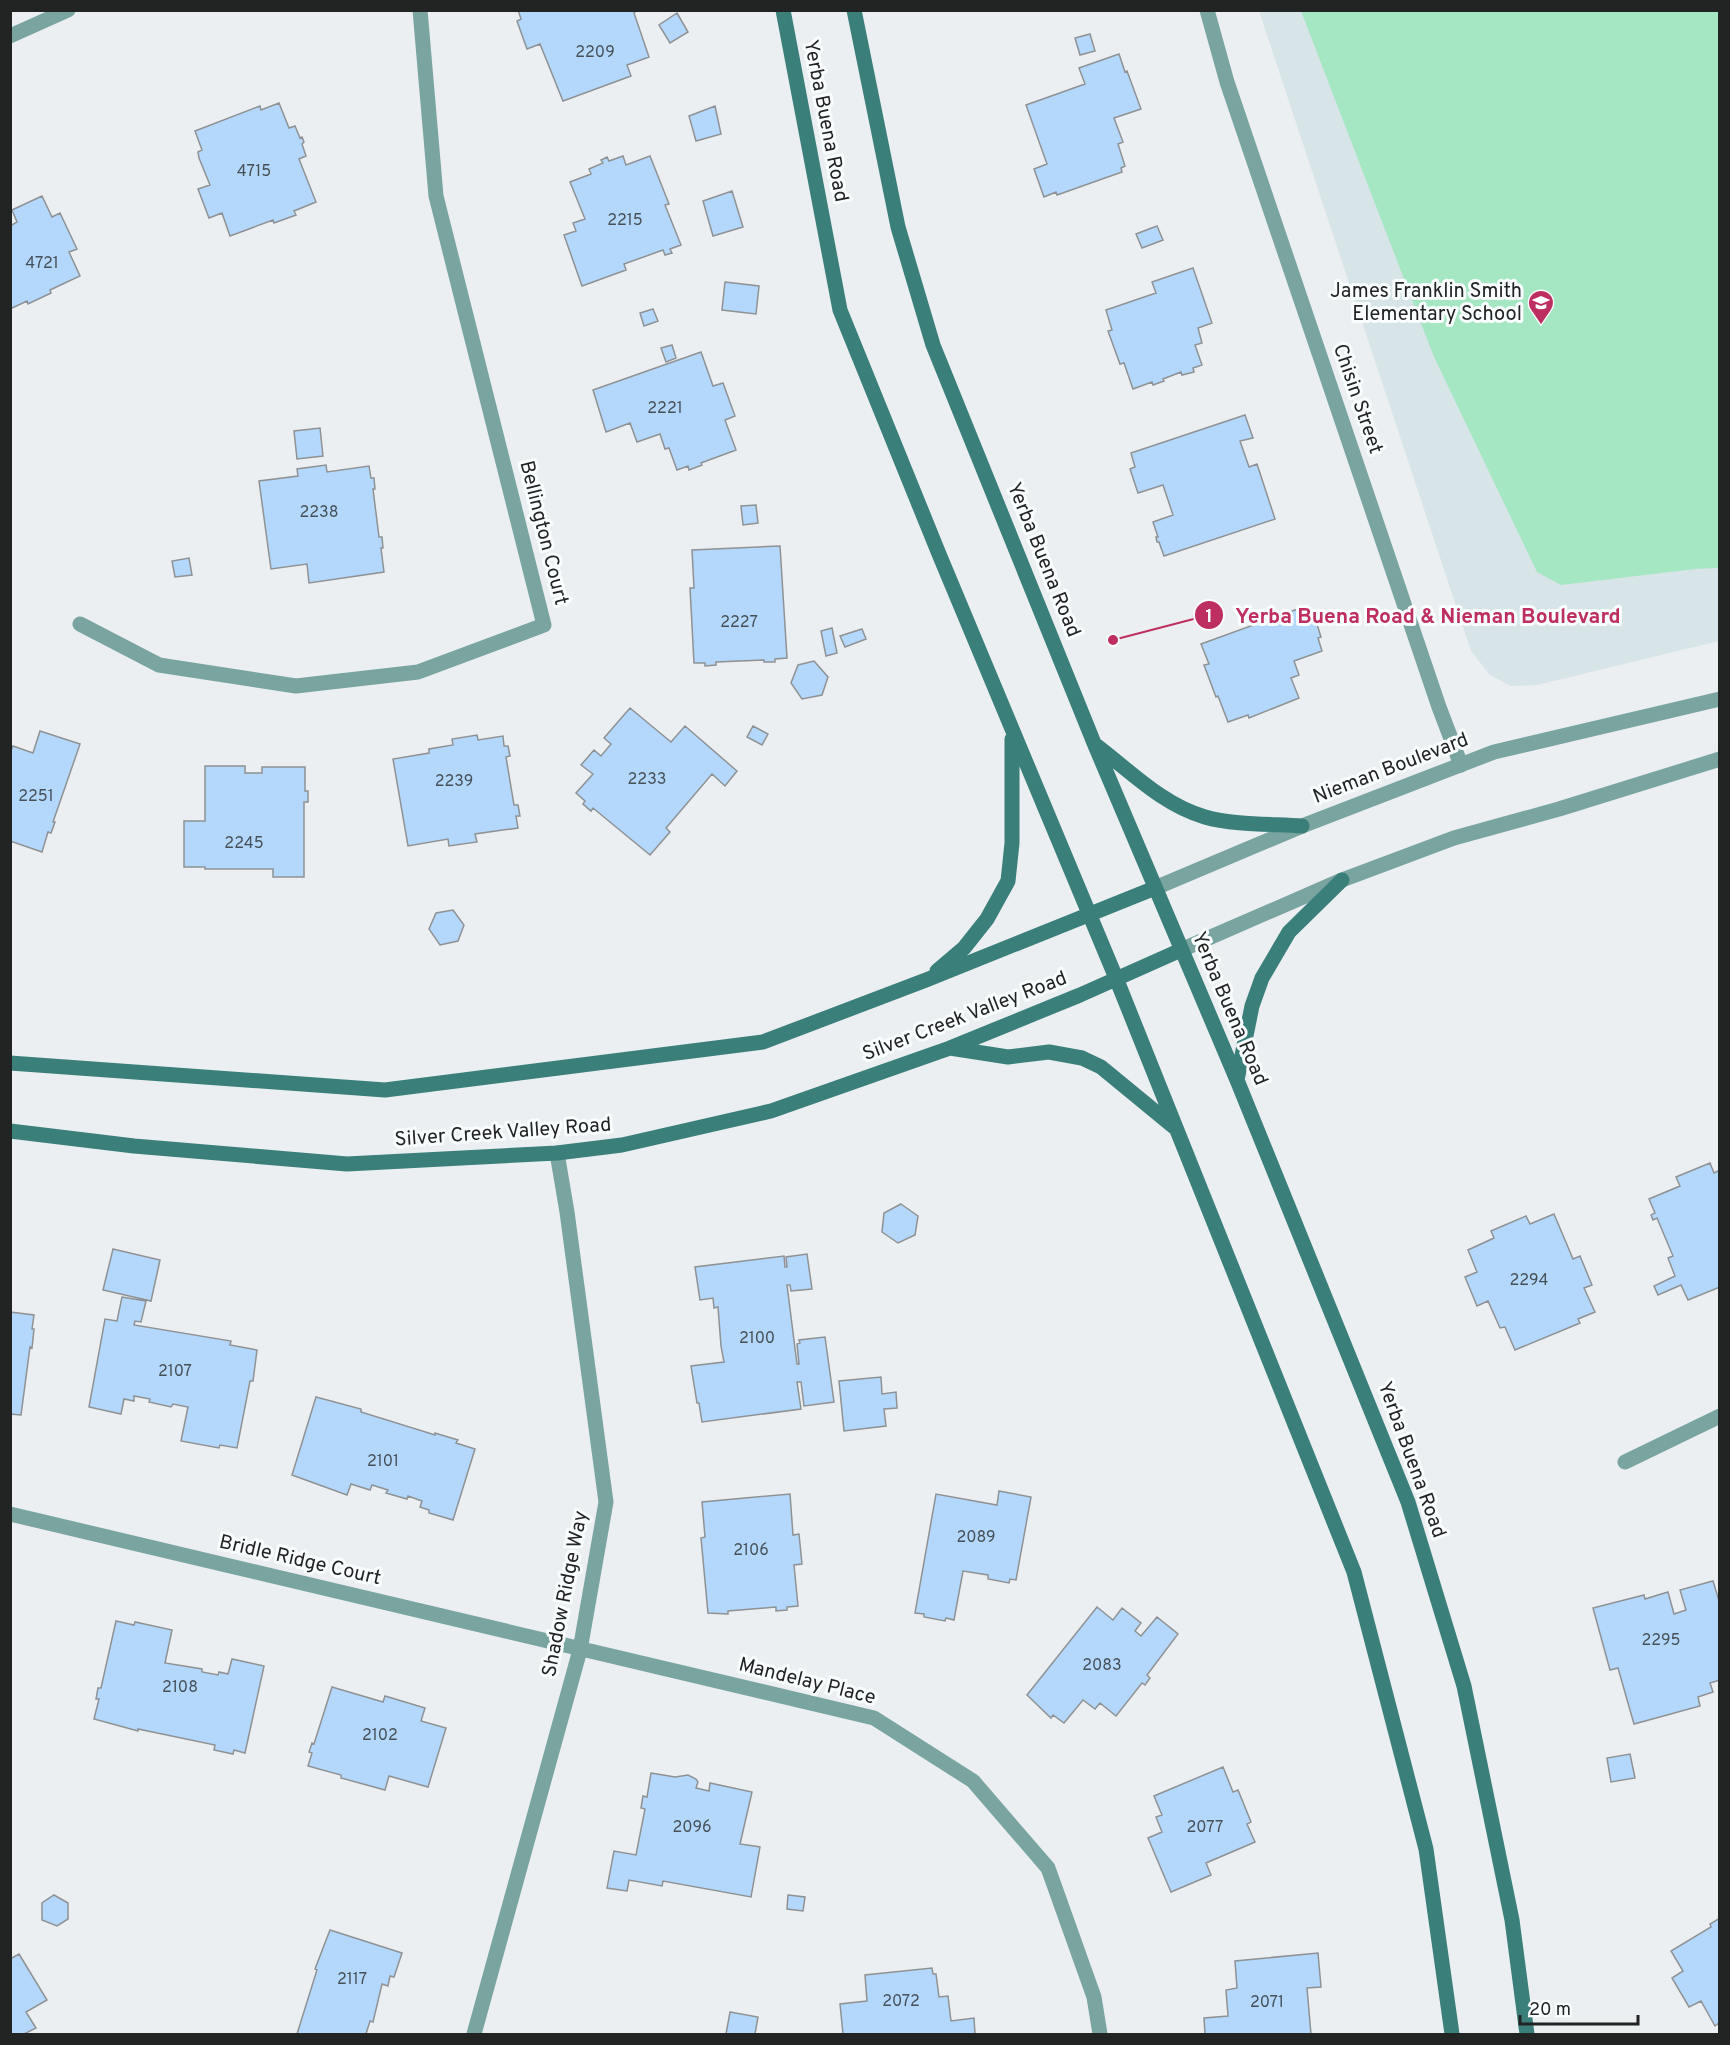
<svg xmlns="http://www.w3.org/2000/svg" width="1730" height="2045" font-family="Overpass,sans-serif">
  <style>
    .built { fill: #d7e4e8 }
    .green { fill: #a6e7c3 }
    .building { fill: #b4d8fb; stroke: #8f9294; stroke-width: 1.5 }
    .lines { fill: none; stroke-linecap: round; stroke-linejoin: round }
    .minor { stroke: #79a4a0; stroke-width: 15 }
    .tertiary { stroke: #79a4a0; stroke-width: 15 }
    .secondary { stroke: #3a7f7a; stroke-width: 15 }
    .labels { text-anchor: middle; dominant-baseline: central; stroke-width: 6; stroke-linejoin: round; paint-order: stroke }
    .number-label { font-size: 16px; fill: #465059 }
    .street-label { font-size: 20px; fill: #222323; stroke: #f9fdfe }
    .poi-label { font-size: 20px; fill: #222323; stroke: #f9fdfe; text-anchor: end }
    .leader { fill: none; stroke: #bd2f60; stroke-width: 2 }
    .callout-dot { fill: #bd2f60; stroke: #f9fdfe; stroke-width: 2 }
    .mark-label { font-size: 18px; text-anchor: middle; font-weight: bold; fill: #fff }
    .callout-label { font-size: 21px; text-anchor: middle; font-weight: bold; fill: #bd2f60; stroke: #f9fdfe; stroke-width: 6; stroke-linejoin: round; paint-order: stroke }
  </style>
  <rect width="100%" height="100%" fill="#ebeff1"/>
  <path class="built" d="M1259,11H1719V641L1537,685L1511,686L1490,675L1471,651Z"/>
  <path class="green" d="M1301,11H1719V568L1695,569L1561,585L1537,572L1434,357Z"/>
  <path class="building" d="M518,10H637L634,13L649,57L627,65L631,76L563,101L540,44L527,49L517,21L521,19Z
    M677,13L688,32L670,43L659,25Z
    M1090,34L1095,51L1080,55L1075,38Z
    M1119,54L1125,72L1127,71L1141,109L1114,118L1123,142L1118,144L1125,166L1121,168L1122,172L1057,195L1056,192L1044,197L1034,169L1047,164L1026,105L1085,84L1079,68Z
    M279,103L289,128L295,126L300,138L302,137L304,142L302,144L306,156L299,159L316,202L294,211L296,215L274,223L273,220L230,236L222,213L209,218L198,189L210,185L199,158L198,152L202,150L195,131L260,106L261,110Z
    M715,106L721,134L696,141L689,116Z
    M623,156L626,165L650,156L669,204L665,205L681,245L670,249L672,253L665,255L663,250L624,264L626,270L582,286L564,235L576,231L573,223L585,219L570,182L591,174L589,169L603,163L601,160L607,157L609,161Z
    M732,191L743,227L713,236L703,201Z
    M42,196L52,217L60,213L77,249L69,252L80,276L50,290L51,293L28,304L27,301L10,309V223L12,225L17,222L12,210Z
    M1157,226L1163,240L1142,248L1136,234Z
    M1193,268L1212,323L1198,328L1202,343L1195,345L1202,365L1193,368L1194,372L1182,375L1181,372L1163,379L1164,381L1153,385L1152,382L1133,389L1124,363L1120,364L1108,331L1112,330L1106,310L1156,293L1152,282Z
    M725,282L759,286L756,314L722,310Z
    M653,309L658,321L644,326L640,313Z
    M672,345L676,358L666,362L661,348Z
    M701,352L713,386L723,383L735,416L725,420L736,450L701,463L702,465L689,470L688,466L677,470L669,448L665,449L660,434L637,442L630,423L606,432L593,390Z
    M1245,415L1253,438L1240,441L1249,467L1257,464L1275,519L1164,556L1159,542H1157L1156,537H1158L1153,522L1173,515L1163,485L1138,493L1130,469L1135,467L1131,453Z
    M320,428L323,456L297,459L294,431Z
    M326,465L327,472L369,466L371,478H374L375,489H373L379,537H382L383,548H381L384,572L309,583L307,564L271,569L259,481L298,476L297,469Z
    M756,505L758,523L743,525L741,506Z
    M780,546L787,658L775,659V662H764V660L716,662V665L705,666V663H694L690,588H694L692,550Z
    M189,558L192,575L175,577L172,561Z
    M1306,606L1311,620L1315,618L1321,637L1318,638L1322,651L1294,661L1299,675L1291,678L1299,698L1249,718L1248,715L1228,722L1218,696L1216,697L1204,665L1209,664L1201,644Z
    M832,628L837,653L826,656L821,631Z
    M862,629L866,639L845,647L840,636Z
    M814,661L828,677L822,695L802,699L791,683L798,665Z
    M630,708L671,742L685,726L737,771L725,786L712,774L666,828L670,832L650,855L593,808L591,811L583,804L585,801L576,793L593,774L581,765L594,750L601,756L611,744L604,738Z
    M753,726L768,734L762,745L747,737Z
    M40,731L80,744L53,822H55L51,833L48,832L42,852L10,841V753L13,746L33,753Z
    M477,735L478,740L503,736L504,746H508L510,756L506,757L514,805H518L520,816H516L518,828L475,834L477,842L449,846L448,839L408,846L393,759L429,753V749L453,745L452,739Z
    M205,766H245V773H262V767H305V791H308V802H304V877H273V869H205V867H184V821H205Z
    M453,910L464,925L458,941L440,945L429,929L436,913Z
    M1710,1163L1714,1173L1720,1170V1287L1688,1300L1681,1285L1658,1295L1654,1286L1675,1276L1668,1258L1673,1256L1657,1218L1653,1220L1651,1215L1655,1213L1649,1199L1680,1186L1676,1177Z
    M901,1204L918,1216L915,1235L898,1243L882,1232L884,1213Z
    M1554,1214L1573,1259L1580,1256L1592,1285L1584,1288L1595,1312L1578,1319L1580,1323L1515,1350L1505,1327L1500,1328L1488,1301L1477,1306L1465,1277L1477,1272L1468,1250L1494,1238L1491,1231L1526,1216L1530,1224Z
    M113,1249L160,1260L151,1301L103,1290Z
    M807,1254L812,1289L791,1291L790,1285H787L797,1364H799L797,1344L800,1343L799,1340L825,1337L834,1402L804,1406L801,1382H797L801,1409L702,1422L699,1403H697L691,1366L724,1362L721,1346L718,1307L714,1308L713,1298L700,1300L695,1267L784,1256L785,1267H787L786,1257Z
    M122,1297L146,1301L141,1322L135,1321L134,1325L231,1341L230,1345L257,1350L253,1381H250L237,1448L220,1445L219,1448L181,1441L188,1407L173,1404L171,1407L149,1402L150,1399L134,1396V1401L124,1399L121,1414L89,1407L105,1319L117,1321Z
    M10,1312L34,1315L32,1329H34L32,1348L30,1347L21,1415L10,1414Z
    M881,1377L882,1394L896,1392L897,1408L884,1409L886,1426L844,1431L839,1381Z
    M316,1397L361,1409V1412L435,1435V1433L458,1440L456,1443L475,1449L453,1520L429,1513V1510L420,1507L422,1501L408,1496L407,1499L386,1493L388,1490L372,1485L370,1490L351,1484L347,1495L292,1475Z
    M999,1491L1031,1497L1016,1580L1010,1579L1009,1583L988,1579V1575L963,1571L954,1620L946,1618L945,1621L924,1617V1614L915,1613L936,1494L997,1505Z
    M790,1494L793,1535L799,1534L802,1564L794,1565L798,1606L787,1607V1610L776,1611V1607L728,1611V1614L708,1613L701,1538L705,1537L702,1502Z
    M1713,1581L1720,1604V1680L1710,1683L1713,1692L1698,1697L1700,1706L1634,1724L1618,1668L1610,1670L1593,1608L1644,1595L1645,1599L1668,1592L1674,1614L1686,1610L1680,1590Z
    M1097,1607L1113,1620L1122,1608L1141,1623L1135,1631L1141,1636L1157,1617L1178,1634L1147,1675L1150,1678L1145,1685L1142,1683L1116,1716L1100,1703L1095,1709L1083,1700L1064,1723L1053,1715L1051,1718L1027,1695Z
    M116,1621L134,1625L135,1622L172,1630L165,1663L202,1669V1672L218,1675L219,1672L228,1674L232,1659L264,1666L245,1753L234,1750L233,1754L214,1750L215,1745L138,1729V1731L94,1719L99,1699H96L98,1688H101Z
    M332,1687L383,1702L385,1696L425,1708L421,1721L446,1728L428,1787L389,1776L385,1790L341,1778V1775L308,1766L312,1753L309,1752L312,1743L314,1744Z
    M1630,1754L1635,1778L1611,1782L1607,1758Z
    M1223,1767L1233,1792L1238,1790L1251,1822L1247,1824L1255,1842L1206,1863L1211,1875L1171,1892L1148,1838L1162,1832L1156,1817L1162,1815L1154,1796Z
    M651,1773L675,1777L688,1775L696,1779L698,1782L696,1788L709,1791L710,1783L752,1792L740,1844L760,1847L751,1897L663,1881L662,1886L629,1880L627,1891L607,1888L614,1851L636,1855L645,1809L641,1808L643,1796L647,1797Z
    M54,1895L68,1903V1919L57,1926L42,1920V1903Z
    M788,1895L805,1897L803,1911L787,1909Z
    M1720,1918V2025L1719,2023L1715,2026L1701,2001L1689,2007L1672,1978L1683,1971L1671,1951L1711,1927L1710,1924Z
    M330,1930L402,1953L394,1977L390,1976L388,1986L382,1984L373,2022L370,2021L366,2034H297L317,1970L315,1969Z
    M1318,1953L1321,1987L1307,1988L1311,2034H1205L1204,2018L1228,2016L1226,1990L1237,1988L1235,1961Z
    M19,1954L47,2000L26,2012L36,2028L24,2034H10V1959Z
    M932,1968L933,1974H936L939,1997L948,1996L951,2021L974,2018L975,2034H843L840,2004L867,2001L865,1975Z
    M730,2012L758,2017L755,2034H726Z"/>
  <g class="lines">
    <path class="minor" d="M1207,10L1227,82L1439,707L1461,765
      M10,36L68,10
      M80,624L159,665L296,686L418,672L544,625L436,196L420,10
      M1625,1462L1720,1416
      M10,1514L874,1718L973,1781L1048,1868L1094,1997L1100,2034
      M474,2034L580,1650L606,1502L567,1212L557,1153"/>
    <path class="tertiary" d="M1155,888L1302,826L1494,752L1720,699
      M1181,950L1342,880L1454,838L1559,809L1720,759"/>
    <path class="secondary" d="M783,10L840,310L939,554L1116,978L1354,1572L1426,1849L1452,2034
      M854,10L898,227L933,345L1094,743L1237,1080L1408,1502L1464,1686L1512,1920L1527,2034
      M1097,746C1131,772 1163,805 1205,817C1232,825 1274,824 1302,826
      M937,971L964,948L987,919L1008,881L1012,843V739
      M950,1048L1008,1057L1049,1052L1082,1058L1101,1067L1174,1127
      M10,1063L385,1090L763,1042L926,980L1155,888
      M1237,1080L1252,1006L1262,978L1289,932L1342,880
      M10,1131L134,1146L347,1164L557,1153L622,1145L771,1111L950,1048L1080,995L1181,950"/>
  </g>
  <defs>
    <symbol id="school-pin" viewBox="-11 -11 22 30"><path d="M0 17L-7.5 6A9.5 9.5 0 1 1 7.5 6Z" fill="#bd2f60" stroke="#f9fdfe"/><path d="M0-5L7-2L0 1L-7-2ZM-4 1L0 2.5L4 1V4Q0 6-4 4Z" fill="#fff"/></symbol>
  </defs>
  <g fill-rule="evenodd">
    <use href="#school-pin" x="1526" y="288" width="30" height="40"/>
  </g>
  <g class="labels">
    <g class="number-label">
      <text x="595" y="53">2209</text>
      <text x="254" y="172">4715</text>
      <text x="625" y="221">2215</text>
      <text x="42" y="264">4721</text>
      <text x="665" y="409">2221</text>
      <text x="319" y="513">2238</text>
      <text x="739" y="623">2227</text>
      <text x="647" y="780">2233</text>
      <text x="454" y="782">2239</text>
      <text x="36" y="797">2251</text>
      <text x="244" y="844">2245</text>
      <text x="1529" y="1281">2294</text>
      <text x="757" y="1339">2100</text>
      <text x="175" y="1372">2107</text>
      <text x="383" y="1462">2101</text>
      <text x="976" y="1538">2089</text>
      <text x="751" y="1551">2106</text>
      <text x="1661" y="1641">2295</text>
      <text x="1102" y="1666">2083</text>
      <text x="180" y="1688">2108</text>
      <text x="380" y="1736">2102</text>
      <text x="692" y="1828">2096</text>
      <text x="1205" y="1828">2077</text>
      <text x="352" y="1980">2117</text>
      <text x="901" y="2002">2072</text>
      <text x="1267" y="2003">2071</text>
    </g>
    <g class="street-label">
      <text transform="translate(825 121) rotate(79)">Yerba Buena Road</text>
      <text transform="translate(1357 399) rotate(71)">Chisin Street</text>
      <text transform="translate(543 533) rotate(76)">Bellington Court</text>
      <text transform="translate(1043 560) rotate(68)">Yerba Buena Road</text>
      <text transform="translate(1391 769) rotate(-21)">Nieman Boulevard</text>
      <text transform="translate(1229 1009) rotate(67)">Yerba Buena Road</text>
      <text transform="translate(965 1017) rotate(-21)">Silver Creek Valley Road</text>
      <text transform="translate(503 1133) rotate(-4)">Silver Creek Valley Road</text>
      <text transform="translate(1411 1460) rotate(70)">Yerba Buena Road</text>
      <text transform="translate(300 1561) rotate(13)">Bridle Ridge Court</text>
      <text transform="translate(566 1594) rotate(-79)">Shadow Ridge Way</text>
      <text transform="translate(807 1682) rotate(14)">Mandelay Place</text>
    </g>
    <g class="poi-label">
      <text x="1522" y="292">James Franklin Smith<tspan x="1522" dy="23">Elementary School</tspan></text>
    </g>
  </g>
  <path class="leader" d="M1113 640L1209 615"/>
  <g class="callout-dot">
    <circle cx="1113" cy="640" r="6"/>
    <circle cx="1209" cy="615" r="15"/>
  </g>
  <g class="mark-label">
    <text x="1209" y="622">1</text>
  </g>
  <g class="callout-label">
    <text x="1428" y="623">Yerba Buena Road &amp; Nieman Boulevard</text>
  </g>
  <rect width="1730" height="2045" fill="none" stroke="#222323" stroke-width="24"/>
  <path d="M1520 2015v9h118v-9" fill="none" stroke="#222323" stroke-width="3"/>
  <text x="1529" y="2015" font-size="18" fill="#222323" stroke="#f9fdfe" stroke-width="4.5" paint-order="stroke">20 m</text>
</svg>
